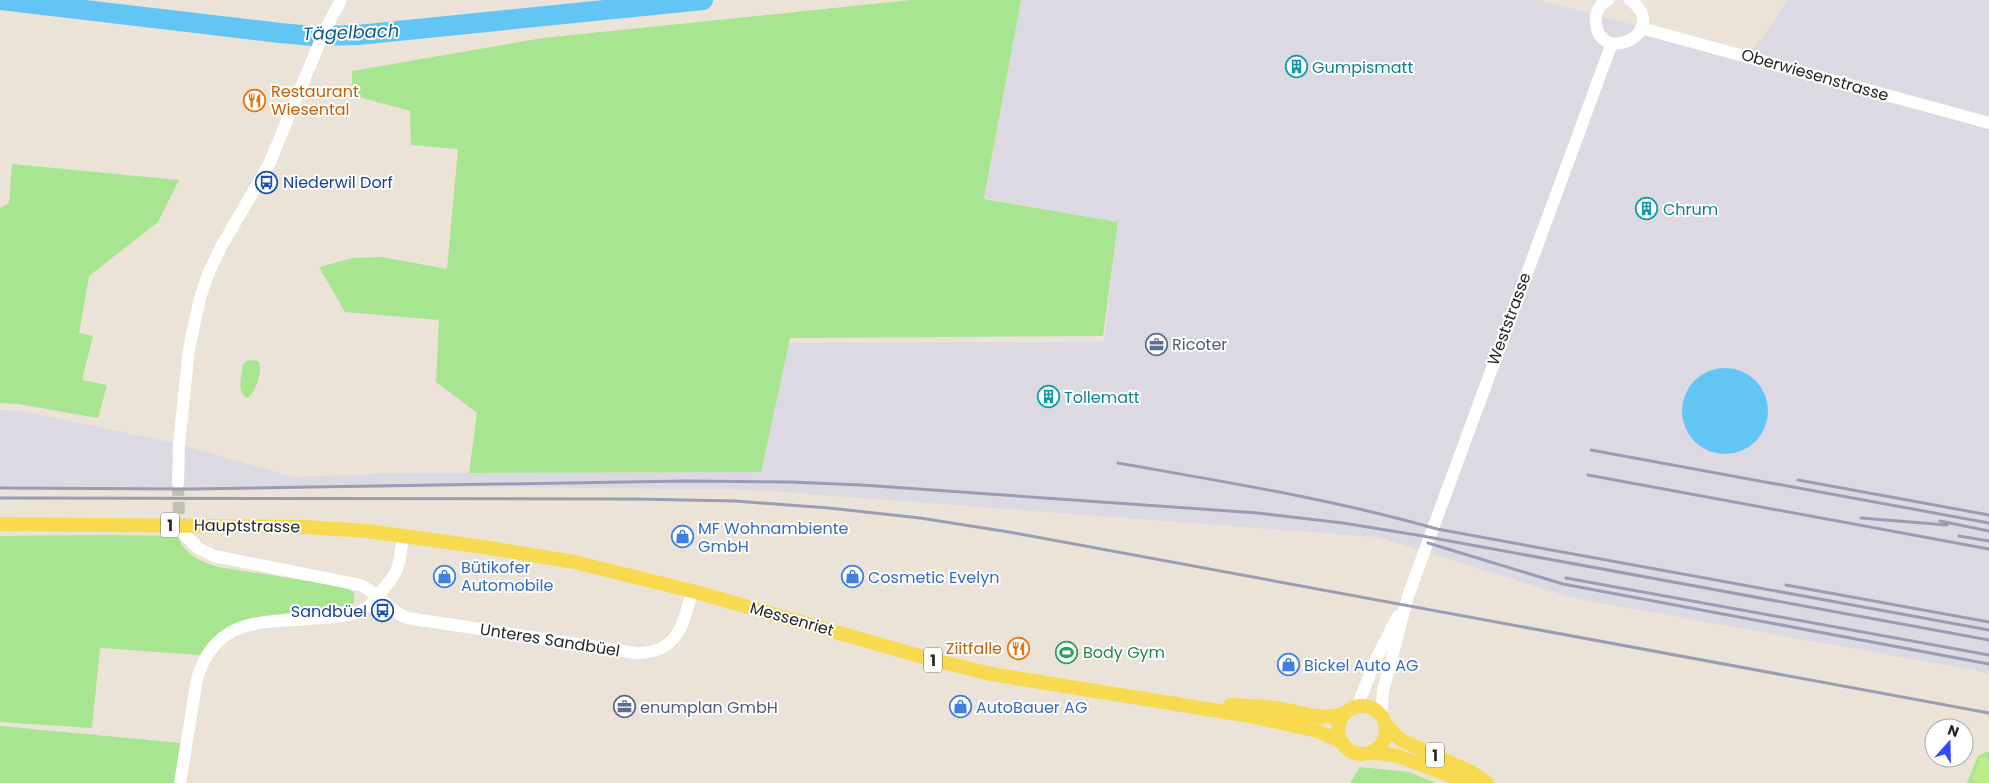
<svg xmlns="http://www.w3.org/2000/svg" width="1989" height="783" font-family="Poppins,sans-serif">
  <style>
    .industrial { fill: #dcd9e2 }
    .green { fill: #a8e590 }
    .pitch { fill: #bded8b }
    .water { fill: #63c5f4 }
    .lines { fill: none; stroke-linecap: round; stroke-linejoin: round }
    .river { stroke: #63c5f4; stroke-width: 20 }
    .secondary-tunnel { stroke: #c4bdb4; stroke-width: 12; stroke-dasharray: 12 6; stroke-linecap: butt }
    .secondary { stroke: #fff; stroke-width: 12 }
    .primary { stroke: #f7da50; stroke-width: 14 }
    .rail { stroke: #9a9cb3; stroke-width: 3 }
    .labels { text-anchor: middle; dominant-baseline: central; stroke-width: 4; stroke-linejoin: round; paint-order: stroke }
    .shield { fill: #fff; stroke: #686868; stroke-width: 1 }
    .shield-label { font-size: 15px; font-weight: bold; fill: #272727 }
    .culture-label { font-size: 16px; fill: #0d838f; stroke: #fff; text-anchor: start }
    .street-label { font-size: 16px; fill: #272727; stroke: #fff }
    .food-label { font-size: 16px; fill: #c56008; stroke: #fff; text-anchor: start }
    .transit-label { font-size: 16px; fill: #164399; stroke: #fff; text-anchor: start }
    .service-label { font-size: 16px; fill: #4e5e75; stroke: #fff; text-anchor: start }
    .shop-label { font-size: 16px; fill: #366cbe; stroke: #fff; text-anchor: start }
    .leisure-label { font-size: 16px; fill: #27864d; stroke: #fff; text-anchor: start }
    .water-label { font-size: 18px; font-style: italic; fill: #075f9b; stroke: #fff }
  </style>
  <rect width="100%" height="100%" fill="#ebe3d7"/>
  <path class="industrial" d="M1021,0H1539L1747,55L1766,33L1787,0H1989V673L1573,598L1377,537L756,490L526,487L0,489V410H14L51,417L179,444L293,477L394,473L760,472L789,343L1104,342L1118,222L985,198Z"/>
  <path class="green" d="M911,0H1021L984,199L1118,222L1103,336L790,338L761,472L469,473L477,413L436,382L439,320L345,312L319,267L353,258L382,257L447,269L458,149L411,145L410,111L352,95V71L543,38Z
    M12,164L179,180L158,222L89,276L79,333L93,336L82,380L107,385L98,418L18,404L0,403V208L9,203Z
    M249,360L258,361C264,369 255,394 247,398C236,393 242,374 243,364Z
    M106,535L177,536C186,555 199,561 218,567L347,587L354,593V602L347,610C316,612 259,612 233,624C218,631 209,643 200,655L100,648L92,728L0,722V536Z
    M0,726L181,743L175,783H0Z
    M1986,752H1989V783H1967L1978,756Z
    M1360,767L1409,772L1436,783H1350Z"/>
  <path class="pitch" d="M1981,756L1989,759V783H1979L1972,780Z"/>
  <path class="water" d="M1682 411a43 43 0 1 1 86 0a43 43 0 1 1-86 0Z"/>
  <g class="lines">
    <path class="river" d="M0,0L280,33L313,36L358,35L703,0"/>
    <path class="secondary-tunnel" d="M178,484L179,517L185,535"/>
    <path class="secondary" d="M1608,0C1600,4 1595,12 1596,22C1598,67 1673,32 1630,0
      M1641,28L1989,123
      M178,484L179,444L189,349L200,298L209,272L221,247L269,164L324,32L341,0
      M185,535L198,548L214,556L360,585C379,593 389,612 408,618L636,653C678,653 683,625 692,591
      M1357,707L1376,659L1398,616
      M1381,715L1383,691L1408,596L1612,43
      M180,783L197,679C216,614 267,623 322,618C337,617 353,616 366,608C374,603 379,595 384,588C389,582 394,577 397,569C401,559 401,547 403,536"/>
    <path class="primary" d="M0,524L304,527L367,531L483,547L574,562L692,591L930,659L991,674L1250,716L1318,731L1343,743
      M1230,705C1245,706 1259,706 1274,708C1299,711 1318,721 1344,714
      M1338 730a24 24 0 1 1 48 0a24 24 0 1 1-48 0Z
      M1386,725L1395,735L1403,741L1471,772L1487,783
      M1371,752L1398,756L1470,783"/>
    <path class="rail" d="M1591,450L1989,523
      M1118,463C1225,482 1332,499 1437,529L1989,630
      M1588,475L1989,549
      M1798,480L1989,515
      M0,488L191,489L686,481L790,482L862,485L1258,513L1343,523L1417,535L1989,640
      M0,498L636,499L735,501L829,508L920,518L1009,532L1989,713
      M1861,518L1947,525
      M1940,521L1989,531
      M1959,536L1989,541
      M1428,543L1563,584L1989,664
      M1566,578L1989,655
      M1786,585L1989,622"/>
  </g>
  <defs>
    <symbol id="building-ring" viewBox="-11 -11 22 22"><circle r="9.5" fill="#fff" stroke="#0f9aa8" stroke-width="1.5"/><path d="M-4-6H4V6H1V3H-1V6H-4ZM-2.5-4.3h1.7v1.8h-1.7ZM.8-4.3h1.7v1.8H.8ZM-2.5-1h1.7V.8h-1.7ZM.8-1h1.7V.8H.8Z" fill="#0f9aa8"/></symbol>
    <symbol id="restaurant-ring" viewBox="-11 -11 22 22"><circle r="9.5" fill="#fff" stroke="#e8710a" stroke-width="1.5"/><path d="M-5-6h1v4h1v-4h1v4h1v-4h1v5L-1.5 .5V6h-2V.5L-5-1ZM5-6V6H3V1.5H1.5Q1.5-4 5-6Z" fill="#e8710a"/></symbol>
    <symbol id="bus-ring" viewBox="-11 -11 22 22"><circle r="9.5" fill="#fff" stroke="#1a4fb4" stroke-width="1.5"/><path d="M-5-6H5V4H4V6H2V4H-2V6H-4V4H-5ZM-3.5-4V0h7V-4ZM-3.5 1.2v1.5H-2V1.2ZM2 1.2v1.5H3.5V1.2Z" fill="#1a4fb4"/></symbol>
    <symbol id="office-ring" viewBox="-11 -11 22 22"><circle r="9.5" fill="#fff" stroke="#5c6f8a" stroke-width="1.5"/><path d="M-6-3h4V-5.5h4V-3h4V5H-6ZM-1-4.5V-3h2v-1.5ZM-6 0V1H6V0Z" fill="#5c6f8a"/></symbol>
    <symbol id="shop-ring" viewBox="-11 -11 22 22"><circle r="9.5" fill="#fff" stroke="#3f7fe0" stroke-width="1.5"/><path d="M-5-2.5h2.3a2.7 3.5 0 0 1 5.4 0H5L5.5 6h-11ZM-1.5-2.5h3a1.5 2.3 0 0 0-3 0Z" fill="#3f7fe0"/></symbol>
    <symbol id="stadium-ring" viewBox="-11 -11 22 22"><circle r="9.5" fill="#fff" stroke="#2e9e5b" stroke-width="1.5"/><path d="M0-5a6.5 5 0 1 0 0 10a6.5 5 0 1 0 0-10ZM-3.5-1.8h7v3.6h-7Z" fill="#2e9e5b"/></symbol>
  </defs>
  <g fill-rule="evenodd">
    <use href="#building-ring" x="1284" y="54" width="25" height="25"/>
    <use href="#restaurant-ring" x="242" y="88" width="25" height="25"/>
    <use href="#bus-ring" x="254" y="170" width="25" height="25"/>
    <use href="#building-ring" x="1634" y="196" width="25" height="25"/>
    <use href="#office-ring" x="1144" y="332" width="25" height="25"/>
    <use href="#building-ring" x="1036" y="384" width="25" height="25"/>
    <use href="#shop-ring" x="670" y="524" width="25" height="25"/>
    <use href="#shop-ring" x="432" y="564" width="25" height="25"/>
    <use href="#shop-ring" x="840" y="564" width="25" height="25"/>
    <use href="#bus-ring" x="370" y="598" width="25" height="25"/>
    <use href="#restaurant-ring" x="1006" y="636" width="25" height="25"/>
    <use href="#stadium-ring" x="1054" y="640" width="25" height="25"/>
    <use href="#shop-ring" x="1276" y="652" width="25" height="25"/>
    <use href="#office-ring" x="612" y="694" width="25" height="25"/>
    <use href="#shop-ring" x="948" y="694" width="25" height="25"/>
  </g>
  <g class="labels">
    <g class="shield">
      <rect x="161" y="512.5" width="18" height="25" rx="4"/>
      <rect x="924" y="647.5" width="18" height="25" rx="4"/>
      <rect x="1426" y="742.5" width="18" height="25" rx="4"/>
    </g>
    <g class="shield-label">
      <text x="170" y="525">1</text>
      <text x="933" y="660">1</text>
      <text x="1435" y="755">1</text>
    </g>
    <g class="culture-label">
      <text x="1312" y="67">Gumpismatt</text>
      <text x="1663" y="209">Chrum</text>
      <text x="1064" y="397">Tollematt</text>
    </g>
    <g class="street-label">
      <text transform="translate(1815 75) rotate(16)">Oberwiesenstrasse</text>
      <text transform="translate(1509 319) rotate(-70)">Weststrasse</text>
      <text transform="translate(247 526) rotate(1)">Hauptstrasse</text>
      <text transform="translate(792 619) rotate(16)">Messenriet</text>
      <text transform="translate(550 640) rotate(9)">Unteres Sandbüel</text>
    </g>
    <g class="food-label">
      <text x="271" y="91">Restaurant<tspan x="271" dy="18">Wiesental</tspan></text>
      <text x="1002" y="648" text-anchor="end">Ziitfalle</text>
    </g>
    <g class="transit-label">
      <text x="283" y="182">Niederwil Dorf</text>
      <text x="367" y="611" text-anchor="end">Sandbüel</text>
    </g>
    <g class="service-label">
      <text x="1172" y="344">Ricoter</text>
      <text x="640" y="707">enumplan GmbH</text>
    </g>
    <g class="shop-label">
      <text x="698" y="528">MF Wohnambiente<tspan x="698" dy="18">GmbH</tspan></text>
      <text x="461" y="567">Bütikofer<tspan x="461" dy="18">Automobile</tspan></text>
      <text x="868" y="577">Cosmetic Evelyn</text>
      <text x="1304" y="665">Bickel Auto AG</text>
      <text x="976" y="707">AutoBauer AG</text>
    </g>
    <g class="leisure-label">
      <text x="1083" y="652">Body Gym</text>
    </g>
    <g class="water-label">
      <text transform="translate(351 32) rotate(-2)">Tägelbach</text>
    </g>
  </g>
  <g transform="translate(1949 743) rotate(20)"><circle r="24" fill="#ffffff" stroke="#a9a9a9"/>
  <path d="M0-4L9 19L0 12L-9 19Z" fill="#304aff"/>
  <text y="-8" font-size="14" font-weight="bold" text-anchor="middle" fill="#272727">N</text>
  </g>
</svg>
